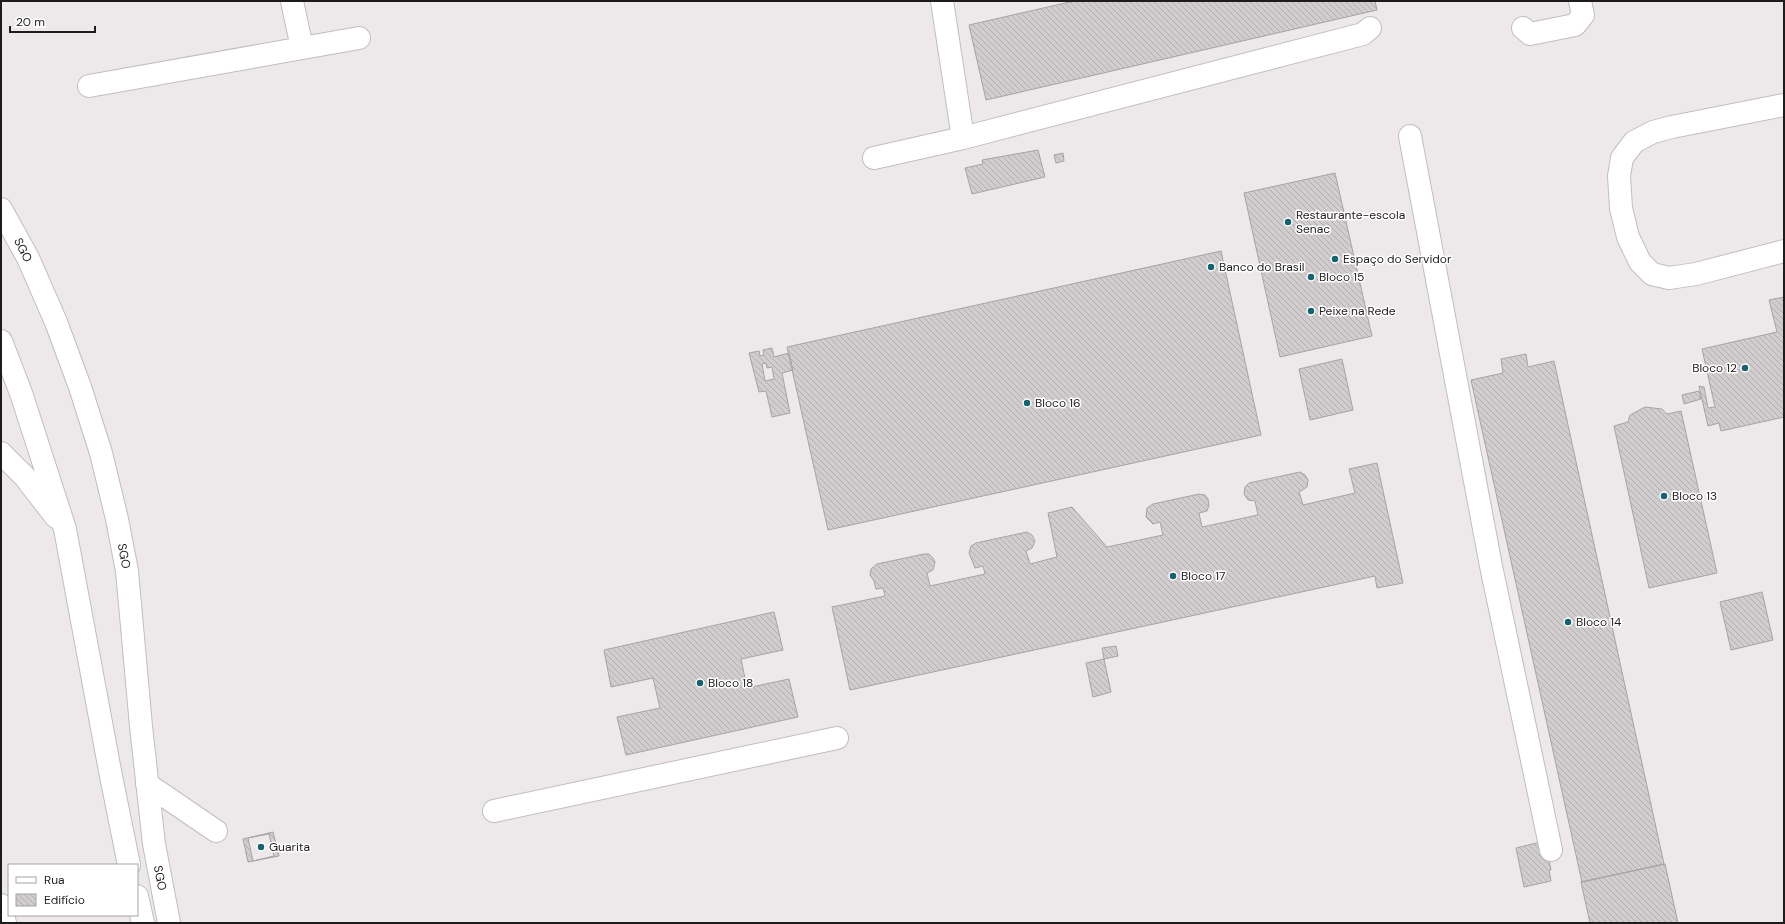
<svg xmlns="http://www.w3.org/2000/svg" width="1785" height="924" font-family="'DM Sans',sans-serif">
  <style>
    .building { fill: url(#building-back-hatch); stroke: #a7a3a4; fill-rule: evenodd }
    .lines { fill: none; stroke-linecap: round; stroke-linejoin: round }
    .minor-casing { stroke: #c2bdbe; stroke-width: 24 }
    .minor { stroke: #fff; stroke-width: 22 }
    .poi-dot { fill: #17626e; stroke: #fff; stroke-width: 1.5 }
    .labels { text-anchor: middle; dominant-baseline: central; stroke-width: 3; stroke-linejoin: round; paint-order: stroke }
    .poi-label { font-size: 12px; fill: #1d1b1c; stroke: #fff; text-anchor: start }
    .street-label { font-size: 12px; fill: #1d1b1c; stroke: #fff }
  </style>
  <defs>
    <pattern id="building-back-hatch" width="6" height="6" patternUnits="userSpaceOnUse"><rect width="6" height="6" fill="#d1cccd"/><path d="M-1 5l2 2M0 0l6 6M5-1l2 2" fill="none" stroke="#b3afaf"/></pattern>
  </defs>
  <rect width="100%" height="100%" fill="#ede8e9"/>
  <path class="building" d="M1074,1H1375L1377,10L986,100L969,25Z
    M1038,150L1045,177L972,194L965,168L983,164L982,160Z
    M1063,153L1064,161L1056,163L1054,155Z
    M1335,173L1372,336L1280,357L1244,193Z
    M1221,251L1261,435L828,530L787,347Z
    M1784,297V417L1721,431L1719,423L1708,426L1699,386L1704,387L1708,408L1715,407L1702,349L1777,332L1769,300Z
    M772,348L774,357L789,353L793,370L782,373L790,413L772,417L766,391L759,392L749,353L759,351L760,356L764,355L763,350ZM766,363L767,368L772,367L774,379L765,381L762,364Z
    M1526,354L1528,367L1554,361L1664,864L1582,882L1471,380L1503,373L1501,359Z
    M1342,359L1353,410L1310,420L1299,369Z
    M1699,391L1701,399L1684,404L1682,395Z
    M1645,407L1662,409L1667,414L1681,411L1717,573L1649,588L1614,426L1628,422L1630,415Z
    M1377,463L1403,583L1377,588L1375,576L850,690L832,607L885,596L883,588L876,589L874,581L870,575L871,569L877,564L924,554H929L933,558L935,562L933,570L927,573L930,586L985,574L983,566L975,568L969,553L971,546L976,543L1027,532L1032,535L1035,541L1032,548L1026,551L1030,564L1057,557L1048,513L1072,507L1107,547L1163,535L1160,522L1153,524L1146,517L1147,508L1153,504L1199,494L1205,495L1208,499L1209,505L1207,511L1199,513L1202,527L1258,515L1255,501L1248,500L1244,494L1245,487L1249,483L1300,472L1305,475L1308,480L1307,487L1299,492L1303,505L1355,493L1349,469Z
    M1762,592L1773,640L1731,650L1720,602Z
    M774,612L783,650L741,659L747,688L789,679L798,717L626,755L617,717L660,708L653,678L611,687L604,650Z
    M1116,646L1118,656L1104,659L1102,648Z
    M1104,659L1111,692L1093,697L1086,663Z
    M273,832L279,856L248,862L243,839Z
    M269,834L274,856L253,861L248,838Z
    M1545,841L1551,870H1549L1551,881L1524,887L1516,848Z
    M1665,864L1678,923H1590L1581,882Z"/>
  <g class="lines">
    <defs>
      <path id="minor" d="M292,1L302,48
        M942,1L963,138
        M1523,28L1530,34L1575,25L1583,15L1580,1
        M89,86L359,38
        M1784,105L1672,127L1653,132L1634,142L1622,158L1619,176L1621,208L1628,237L1640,262L1652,274L1669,278L1696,274L1784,251
        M1410,136L1491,566L1551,850
        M874,158L963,138L1363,34L1370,28
        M1,209L28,258L56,322L80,387L101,453L117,519L127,571L141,726L154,844L169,923
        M1,341L21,393L65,529L110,771L129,865
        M1,453L25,477L56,517
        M147,784L216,831
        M494,811L837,738
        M137,896L143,923
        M1,905L5,923"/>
    </defs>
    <use href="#minor" class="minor-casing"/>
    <use href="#minor" class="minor"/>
  </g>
  <g class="poi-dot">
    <circle cx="1288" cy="222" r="4"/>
    <circle cx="1335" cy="259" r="4"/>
    <circle cx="1211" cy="267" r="4"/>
    <circle cx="1311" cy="277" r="4"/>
    <circle cx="1311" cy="311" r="4"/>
    <circle cx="1745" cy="368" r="4"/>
    <circle cx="1027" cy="403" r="4"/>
    <circle cx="1664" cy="496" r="4"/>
    <circle cx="1173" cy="576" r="4"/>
    <circle cx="1568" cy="622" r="4"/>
    <circle cx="700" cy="683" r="4"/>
    <circle cx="261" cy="847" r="4"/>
  </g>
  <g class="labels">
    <g class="poi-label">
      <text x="1296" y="215">Restaurante-escola<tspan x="1296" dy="14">Senac</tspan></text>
      <text x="1343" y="259">Espaço do Servidor</text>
      <text x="1219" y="267">Banco do Brasil</text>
      <text x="1319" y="277">Bloco 15</text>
      <text x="1319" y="311">Peixe na Rede</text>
      <text x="1737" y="368" text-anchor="end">Bloco 12</text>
      <text x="1035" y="403">Bloco 16</text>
      <text x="1672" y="496">Bloco 13</text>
      <text x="1181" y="576">Bloco 17</text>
      <text x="1576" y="622">Bloco 14</text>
      <text x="708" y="683">Bloco 18</text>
      <text x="269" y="847">Guarita</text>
    </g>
    <g class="street-label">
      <text transform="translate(23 250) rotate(63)">SGO</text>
      <text transform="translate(124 556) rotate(80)">SGO</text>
      <text transform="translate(160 878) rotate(79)">SGO</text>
    </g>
  </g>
  <rect width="1785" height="924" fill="none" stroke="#1d1b1c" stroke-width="4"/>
  <rect x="8" y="864" width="130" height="52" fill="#ffffff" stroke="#a5a4a4"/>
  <rect x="16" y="877" width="20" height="6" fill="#ffffff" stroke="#a5a4a4"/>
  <text x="44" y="884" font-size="12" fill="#1d1b1c">Rua</text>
  <rect x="16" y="894" width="20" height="12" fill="url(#building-back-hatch)" stroke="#a5a4a4"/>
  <text x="44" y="904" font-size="12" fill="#1d1b1c">Edifício</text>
  <path d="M10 26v6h85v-6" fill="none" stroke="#1d1b1c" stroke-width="2"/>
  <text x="16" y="26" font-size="12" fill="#1d1b1c" stroke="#ffffff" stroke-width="3" paint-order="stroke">20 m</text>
</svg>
